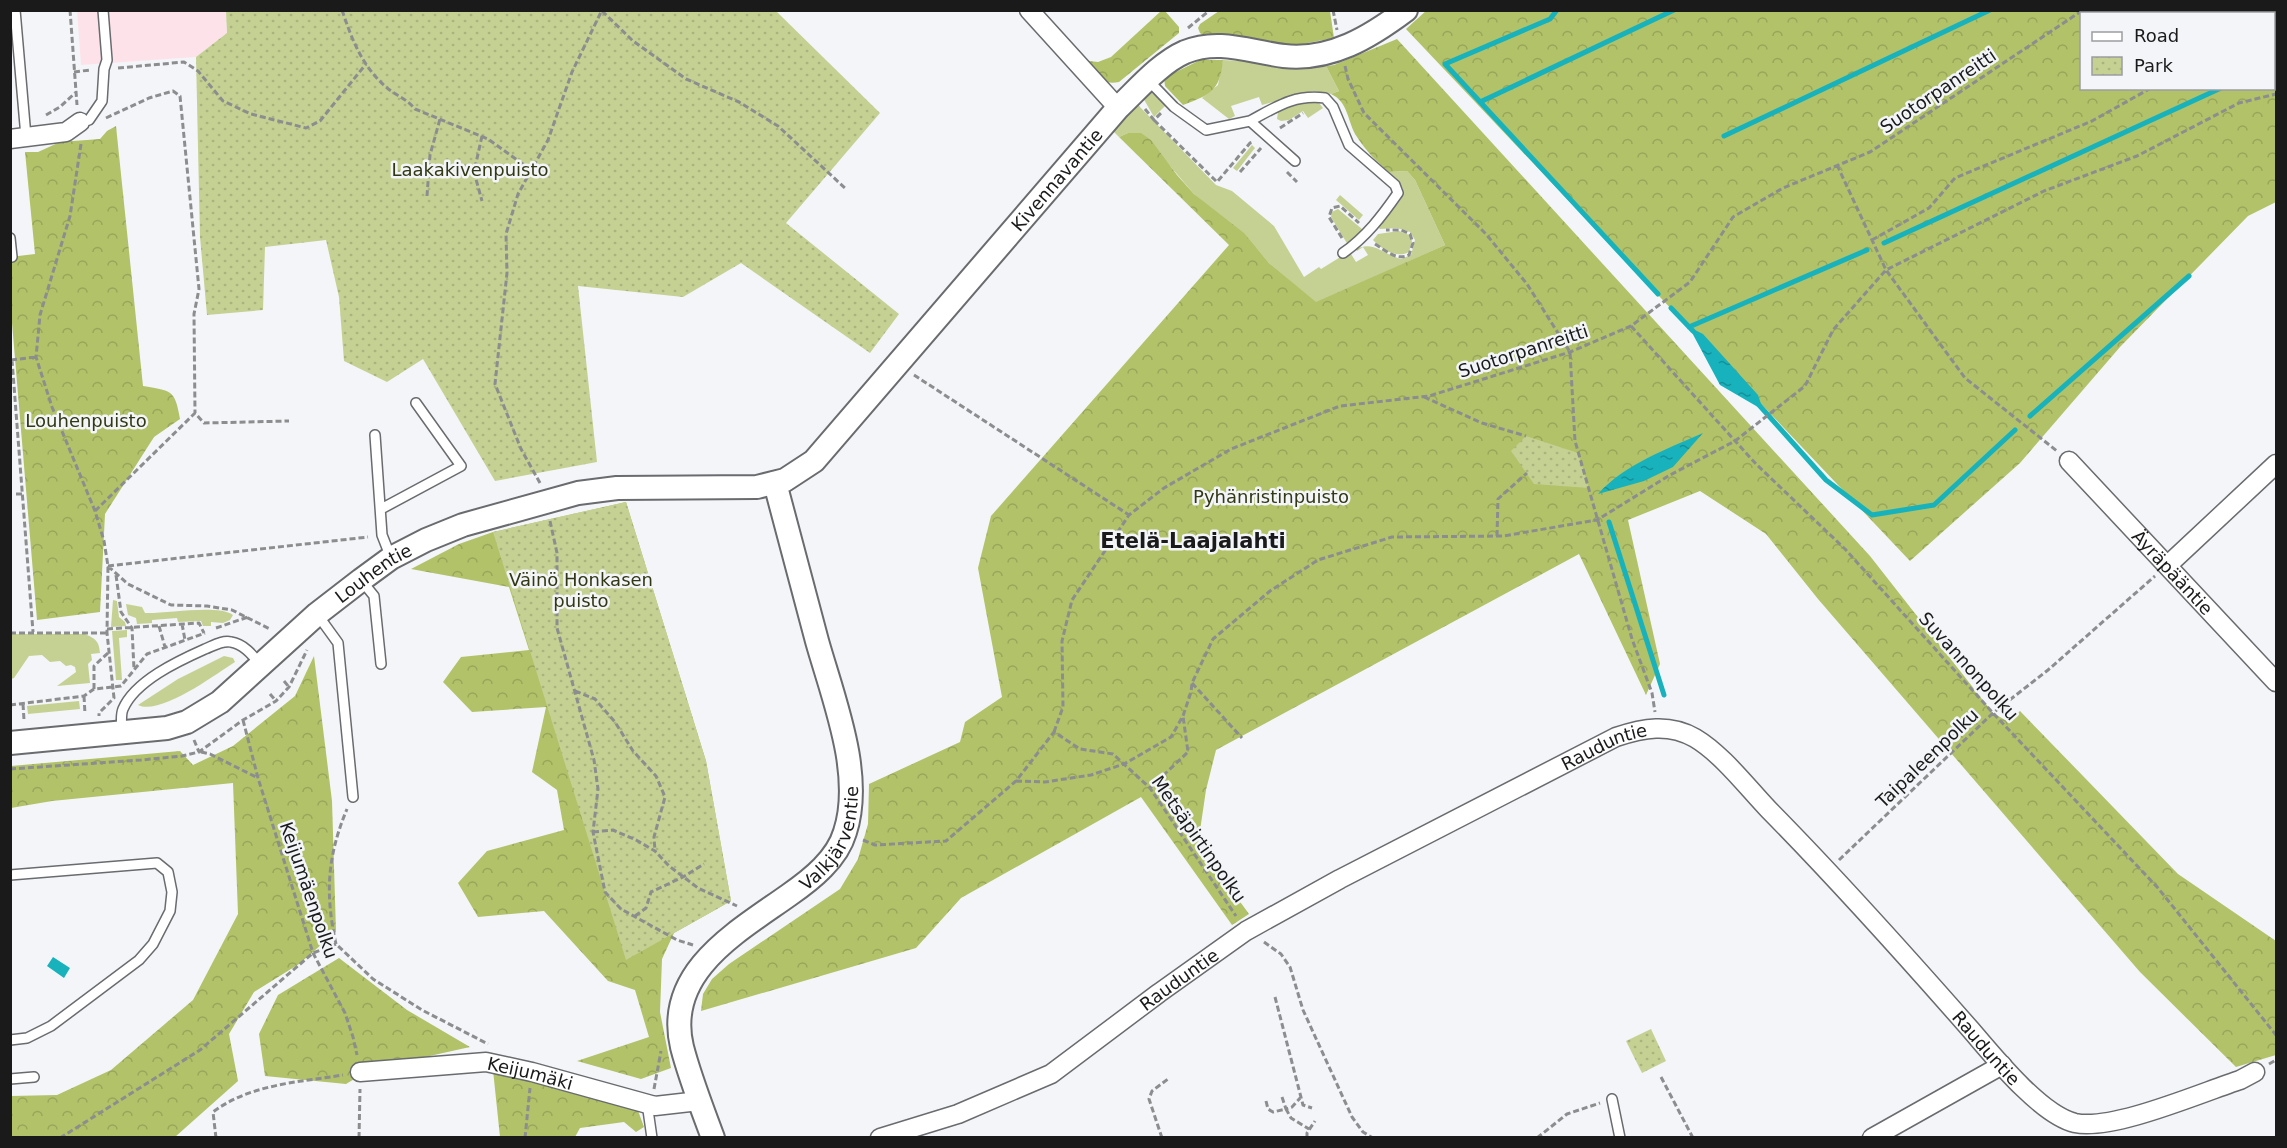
<svg xmlns="http://www.w3.org/2000/svg" width="2287" height="1148" font-family="'DejaVu Sans',sans-serif">
  <style>
    .education { fill: #fde3e9 }
    .green { fill: #c4d193 }
    .forest { fill: url(#forest-crowns); fill-rule: evenodd }
    .park { fill: url(#park-dots) }
    .water { fill: url(#water-ripples) }
    .lines { fill: none; stroke-linecap: round; stroke-linejoin: round }
    .stream { stroke: #17b2bc; stroke-width: 5 }
    .service-casing { stroke: #696b6e; stroke-width: 12 }
    .minor-casing { stroke: #696b6e; stroke-width: 21 }
    .tertiary-casing { stroke: #696b6e; stroke-width: 26 }
    .path { stroke: #8c8d8f; stroke-width: 3; stroke-dasharray: 6 3; stroke-linecap: butt }
    .service { stroke: #fff; stroke-width: 9 }
    .minor { stroke: #fff; stroke-width: 18 }
    .tertiary { stroke: #fff; stroke-width: 22 }
    .labels { text-anchor: middle; dominant-baseline: central; stroke-width: 5; stroke-linejoin: round; paint-order: stroke }
    .street-label { font-size: 18px; fill: #1a1a1b; stroke: #f3f5f8 }
    .park-label { font-size: 18px; fill: #323813; stroke: #f3f5f8 }
    .quarter-label { font-size: 21px; font-weight: bold; fill: #1a1a1b; stroke: #f3f5f8 }
  </style>
  <defs>
    <pattern id="forest-crowns" width="20" height="18" patternUnits="userSpaceOnUse" patternTransform="scale(1.5)"><rect width="20" height="18" fill="#b1c269"/><path d="M2 6a3 3 0 1 1 6 0M12 15a3 3 0 1 1 6 0" fill="none" stroke="#98a65a"/></pattern>
    <pattern id="park-dots" width="8" height="8" patternUnits="userSpaceOnUse" patternTransform="scale(1.5)"><rect width="8" height="8" fill="#c4d193"/><path d="M2 2h.1M6 6h.1" fill="none" stroke="#a8b37e" stroke-width="1.8" stroke-linecap="round"/></pattern>
    <pattern id="water-ripples" width="26" height="14" patternUnits="userSpaceOnUse" patternTransform="scale(1.5)"><rect width="26" height="14" fill="#17b2bc"/><path d="M2 4q2-2 4 0t4 0M15 11q2-2 4 0t4 0" fill="none" stroke="#149098"/></pattern>
  </defs>
  <rect width="100%" height="100%" fill="#f3f5f8"/>
  <path class="education" d="M77,11H226L227,33L196,57L81,65Z"/>
  <path class="green" d="M1223,60L1326,66L1339,91L1331,94L1313,91L1262,105L1259,97L1231,106L1235,116L1229,119L1202,98L1218,85Z
    M1150,92L1156,95L1166,105L1154,117L1142,96Z
    M1136,100L1140,107L1216,185L1232,191L1274,226L1304,277L1319,267L1321,269L1342,256L1351,254L1356,262L1368,255L1363,247L1357,251L1356,249C1374,240 1384,255 1401,259L1411,255L1415,240L1410,232L1397,228L1380,229L1378,227C1382,215 1409,201 1402,187C1399,182 1393,177 1389,172L1407,171L1415,180L1445,245L1316,303L1269,263L1257,249L1194,194L1165,160L1128,133L1119,137L1111,129Z
    M1313,102L1319,103L1323,108L1308,118L1303,111L1289,120L1281,121L1277,119L1278,112L1296,104Z
    M1252,145L1255,148L1237,171L1233,168Z
    M1340,195L1363,215L1359,220L1336,200Z
    M1338,209L1362,229L1359,236L1348,245L1331,217L1332,212Z
    M1399,231L1409,235L1412,241L1409,252C1397,259 1381,249 1373,240L1378,234Z
    M113,600L117,601L119,617L125,622L126,626L111,627Z
    M126,604L142,607L145,613C165,614 218,604 233,615L230,620L223,623L211,622V626H203L201,621L178,622L177,618L152,620V623L137,624L136,618L128,615Z
    M127,630V637L119,638L122,680H116L112,631Z
    M11,634H85C96,639 99,641 100,653L91,654L92,660L88,664L90,683L57,686L76,672L75,667L71,665L66,666L60,661L50,662L42,655L29,656L14,678L11,679Z
    M224,656L233,658L235,662C216,674 160,716 138,705L178,679Z
    M79,701L80,709L28,714L27,706Z"/>
  <path class="forest" d="M1427,10L2276,11V202L2248,216L2120,347L2020,463L1910,561L1406,29ZM2082,14H2274V88H2082Z
    M1161,11H1165L1179,27V33L1119,82C1100,86 1093,73 1081,60L1098,62L1111,57Z
    M1219,11H1330L1334,38L1297,45L1208,39L1200,33L1198,28L1200,24Z
    M1397,39L1870,556L1993,713L2007,721L2020,711L2178,874L2276,941V1055L2236,1067L2140,972L1818,599L1766,534L1700,491L1628,520L1660,664L1646,695L1579,554L1216,750L1206,790L1198,844L1249,914L1232,925L1141,797L961,898L916,948L701,1011L703,994L712,979L729,964L840,889L858,859L868,824L869,784L960,742L965,722L1002,697L978,568L991,516L1229,245L1119,137L1128,133H1141L1151,140L1177,175L1194,194L1244,233L1269,263L1316,302L1445,245L1415,180L1407,171L1389,172C1376,161 1366,151 1357,137C1347,122 1349,102 1331,94L1339,91L1326,66L1334,65Z
    M1200,60H1223C1220,91 1210,95 1183,105L1165,86L1164,78Z
    M116,126L143,386C170,391 175,388 180,419L154,437L105,514L100,612L37,620L11,311L10,257L35,254L25,152H38L60,142L100,139L107,131Z
    M626,502L706,761L731,901L674,933L662,959L660,1012L671,1068L641,1079L577,1061L649,1037L635,990L608,981L544,911L478,917L458,883L487,851L564,830L557,790L532,772L546,707L472,712L443,682L461,657L529,650L509,587L411,569L459,544L493,532Z
    M314,656L332,801L336,932L299,964L254,992L229,1034L238,1081L175,1137H11V1096L57,1095L111,1070L193,1000L238,914L233,783L52,801L11,808V766L180,751L193,765L233,746L295,696Z
    M339,958L407,1010L470,1047L371,1069L346,1084L265,1076L259,1034L278,995Z
    M493,1070L560,1090L637,1108L644,1127L636,1132L624,1122L580,1128L575,1137H500Z"/>
  <path class="park" d="M226,11H776L880,113L786,223L899,314L870,353L741,263L683,297L578,286L597,462L495,481L423,359L387,382L344,361L339,297L326,240L265,247L263,310L207,315L200,237L196,57L227,33Z
    M1526,436L1578,453L1589,488L1534,484L1511,451Z
    M626,502L706,761L731,901L626,960L493,532Z
    M1651,1029L1666,1061L1642,1073L1626,1041Z"/>
  <path class="water" d="M1689,327L1703,334L1758,395L1763,410L1720,385Z
    M1703,433L1673,467L1644,481L1598,494C1625,464 1667,449 1703,433Z
    M53,957L70,968L64,978L47,966Z"/>
  <g class="lines">
    <path class="stream" d="M1557,10L1550,19L1445,64L1658,294
      M2274,65L2276,63
      M1480,102L1674,10
      M1724,136L1990,10
      M1884,243L2221,88
      M1671,308L1693,331
      M1689,327L1867,250
      M1759,405L1826,480L1872,515L1934,505L2015,430
      M2030,416L2189,276
      M1609,522L1664,695"/>
    <defs>
      <path id="service" d="M15,10L26,137
        M1148,80L1174,107L1206,130L1250,121L1295,161
        M1250,121C1276,107 1294,94 1325,98L1333,107L1349,145L1395,185L1398,193C1382,216 1366,237 1343,253
        M80,122L89,120L102,101L104,69L107,60L103,10
        M10,238L12,257
        M375,435L382,535L391,558
        M381,509L461,466L416,403
        M361,580L374,596L381,664
        M317,614L338,643L353,797
        M122,733C122,725 120,716 123,709C135,681 178,661 205,649C213,646 222,640 231,642C244,644 253,655 260,665
        M10,875L157,863L168,872L172,892L170,911L153,944L139,960L51,1026L27,1038L10,1040
        M10,1079L34,1077
        M1612,1099L1620,1138
        M647,1103L652,1138"/>
      <g id="minor">
        <path d="M1029,10L1118,108"/>
        <path d="M10,139L66,132L80,122"/>
        <path id="s1" d="M2069,461L2276,682"/>
        <path d="M2168,565L2276,464"/>
        <path id="s2" d="M360,1072L486,1062L532,1072L655,1106L699,1101"/>
        <path id="s3" d="M880,1138L958,1114L1051,1074L1159,993L1246,931L1340,879L1616,737C1643,728 1669,723 1695,738C1722,754 1747,787 1769,810C1839,881 1906,956 1971,1030C1994,1057 2041,1115 2075,1123C2113,1131 2200,1093 2240,1080L2255,1072"/>
        <path d="M1872,1138L2002,1065"/>
      </g>
      <g id="tertiary">
        <path id="s4" d="M10,743L167,728L187,722L220,702L317,614L361,580L391,558L426,540L463,525L578,493L617,488L757,487L785,480L814,461L1118,108C1138,89 1160,63 1185,52C1219,38 1250,52 1284,56C1331,61 1370,37 1406,10"/>
        <path id="s5" d="M713,1138C702,1108 690,1078 682,1047C664,972 737,932 789,895C812,879 837,859 845,832C864,774 833,698 817,641C803,589 789,536 775,483"/>
      </g>
    </defs>
    <use href="#service" class="service-casing"/>
    <use href="#minor" class="minor-casing"/>
    <use href="#tertiary" class="tertiary-casing"/>
    <path class="path" d="M70,10L77,105
      M342,10C352,40 362,66 386,87C395,95 407,99 415,109L488,139L531,170
      M1333,10L1337,30
      M2240,10L2244,14
      M602,11L633,41L686,79L739,102L778,126L846,189
      M2219,14L2221,10
      M1188,28L1210,10
      M2274,36L2276,39
      M1345,66L1348,79L1364,113L1486,234L1527,284L1570,352L1575,441L1632,639L1652,693L1655,712
      M118,68L184,62L198,71L223,101L251,114L306,128L320,121L366,64
      M74,72L90,70
      M1145,109L1154,120L1161,113
      M46,115L60,107L75,93
      M106,118L149,98L173,91L180,96L199,289L194,314L195,413
      M1154,120L1217,182L1250,143L1253,142
      M1280,128L1303,113
      M482,136L474,172L482,201
      M81,144L70,216L40,315L36,357L52,407L95,511L104,541L108,566L107,633L114,698L99,713V716
      M1837,165L1886,270L1965,378L2057,451
      M1240,172L1261,148
      M1287,172L1297,182
      M427,196L430,155L440,119
      M1342,238L1329,217L1332,208L1340,206L1359,223
      M1872,240L1929,208L1955,178L2092,121L2151,88
      M1375,244C1386,251 1397,261 1409,255L1413,243L1410,234L1401,230H1386
      M1631,326L1756,464L1845,549L1993,713L2158,888L2276,1035
      M11,360L36,357
      M12,360L33,632
      M914,375L1129,515
      M1424,397L1482,423L1526,436
      M540,483L521,449L495,384L507,273L506,234L518,194L548,140L572,72L602,10
      M16,494H22
      M95,511L195,413L204,423L289,421
      M550,521L557,553V628L594,760L598,789L593,832L605,892L621,909L677,940L693,945
      M1497,536L1498,499L1527,473
      M108,566L368,537
      M108,566L128,584L171,605L207,606L232,610L270,629
      M116,575L121,612L132,628L134,669
      M182,624L185,640
      M159,626L165,647
      M216,628L248,617
      M107,629L199,623L204,633
      M10,633H107
      M284,681L289,687
      M1192,683L1242,738
      M94,689V666L109,652
      M575,691L595,699L615,722L633,751L656,776L665,797L654,837L655,851
      M270,694L276,701
      M84,696L85,714
      M23,704L24,720
      M10,705L84,696L94,689L121,686L147,654L205,633
      M243,720L258,778L313,953L345,1013L353,1037L357,1055
      M1054,732L1063,707L1062,641L1072,600L1129,515L1164,488L1231,449L1340,406L1429,396L1570,352L1631,326L1690,282L1733,217L1783,188L1870,152L2083,10
      M194,740L199,752
      M201,752L210,754L258,778
      M10,769L141,760L182,756L199,752L243,720L276,701L289,687L307,650
      M1016,781L1045,782L1091,775L1124,764L1171,737L1183,716L1191,692L1192,683L1213,639L1270,591L1318,560L1392,537L1503,536L1597,520L1670,475L1735,441L1805,386L1833,330L1886,270L2044,191L2137,156L2239,103L2276,94
      M1150,788L1188,752L1183,716
      M593,832L613,830L636,840L655,851L669,866L698,888L737,906
      M863,840L875,845L946,841L1016,781L1054,732L1080,749L1113,754L1150,788L1236,916
      M1839,860L1993,713L2048,670L2155,576
      M635,916L646,908L651,892L683,877L704,864
      M1264,942L1281,954L1290,967L1303,1010L1352,1117L1363,1132L1373,1138
      M336,944C325,894 327,857 347,809
      M1275,997L1303,1105L1312,1108
      M2269,1064L2276,1060
      M1661,1077L1693,1138
      M654,1089L661,1051
      M1282,1097L1286,1109L1292,1107L1302,1096
      M1266,1101L1268,1109L1273,1112L1286,1109L1291,1118L1309,1129
      M60,1138L200,1050L313,953L336,944L373,979L422,1010L488,1044
      M216,1138L213,1112C250,1084 300,1082 343,1075
      M359,1138L360,1089
      M525,1138L530,1088
      M1162,1138L1149,1099L1152,1091L1168,1079
      M1307,1138V1133L1315,1121
      M1537,1138L1567,1114L1600,1103"/>
    <use href="#service" class="service"/>
    <use href="#minor" class="minor"/>
    <use href="#tertiary" class="tertiary"/>
  </g>
  <g class="labels">
    <g class="street-label">
      <text transform="translate(1938 91) rotate(-34)">Suotorpanreitti</text>
      <text stroke="none"><textPath href="#s4" startOffset="1254">Kivennavantie</textPath></text>
      <text transform="translate(1523 351) rotate(-18)">Suotorpanreitti</text>
      <text stroke="none"><textPath href="#s1" startOffset="152">Äyräpääntie</textPath></text>
      <text stroke="none"><textPath href="#s4" startOffset="418">Louhentie</textPath></text>
      <text transform="translate(1969 666) rotate(48)">Suvannonpolku</text>
      <text stroke="none"><textPath href="#s3" startOffset="828">Rauduntie</textPath></text>
      <text transform="translate(1927 758) rotate(-44)">Taipaleenpolku</text>
      <text stroke="none"><textPath href="#s5" startOffset="370">Valkjärventie</textPath></text>
      <text transform="translate(1199 839) rotate(55)">Metsäpirtinpolku</text>
      <text transform="translate(309 890) rotate(71)">Keijumäenpolku</text>
      <text stroke="none"><textPath href="#s3" startOffset="342">Rauduntie</textPath></text>
      <text stroke="none"><textPath href="#s3" startOffset="1350">Rauduntie</textPath></text>
      <text stroke="none"><textPath href="#s2" startOffset="172">Keijumäki</textPath></text>
    </g>
    <g class="park-label">
      <text x="470" y="169">Laakakivenpuisto</text>
      <text x="86" y="420">Louhenpuisto</text>
      <text x="1271" y="496">Pyhänristinpuisto</text>
      <text x="581" y="579">Väinö Honkasen<tspan x="581" dy="21">puisto</tspan></text>
    </g>
    <g class="quarter-label">
      <text x="1193" y="541">Etelä-Laajalahti</text>
    </g>
  </g>
  <rect width="2287" height="1148" fill="none" stroke="#1a1a1b" stroke-width="24"/>
  <rect x="2080" y="12" width="195" height="78" fill="#f3f5f8" stroke="#9c9da0" stroke-width="1.5"/>
  <rect x="2092" y="32" width="30" height="9" fill="#ffffff" stroke="#9c9da0" stroke-width="1.5"/>
  <text x="2134" y="42" font-size="18" fill="#1a1a1b">Road</text>
  <rect x="2092" y="57" width="30" height="18" fill="url(#park-dots)" stroke="#9c9da0" stroke-width="1.5"/>
  <text x="2134" y="72" font-size="18" fill="#1a1a1b">Park</text>
</svg>
